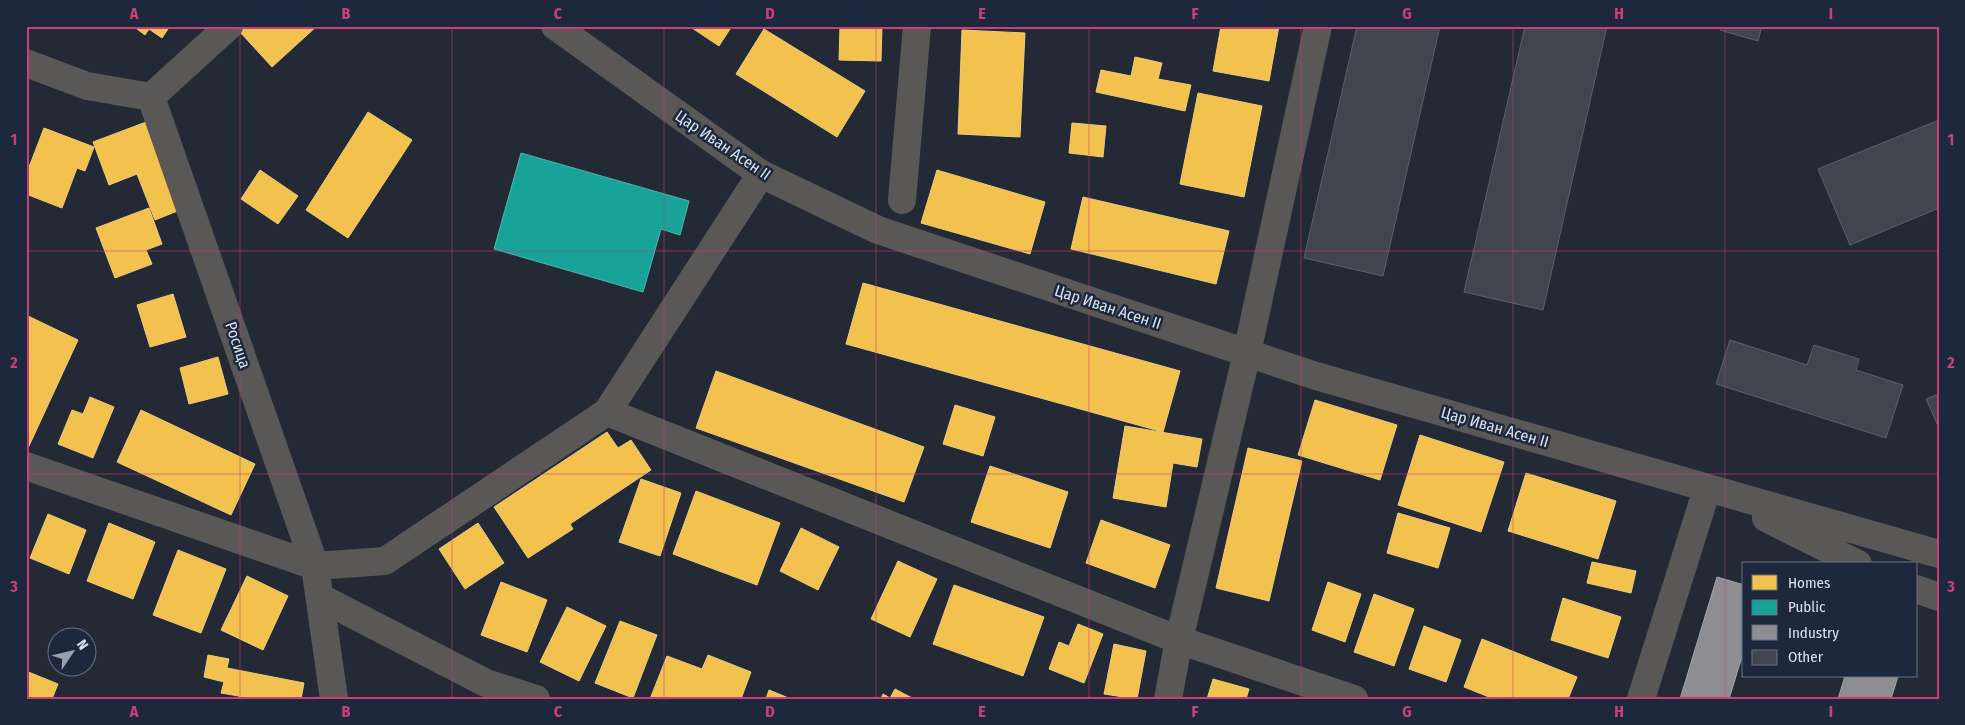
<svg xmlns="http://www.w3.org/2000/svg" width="1965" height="725" font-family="'Fira Sans Condensed',sans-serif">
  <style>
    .homes { fill: #f2c14e; stroke: #eacb7e }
    .public { fill: #17a398; stroke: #51b6b2 }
    .industry { fill: #8d8d92; stroke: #a4a6ae }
    .building { fill: #40454f; stroke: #5b606a }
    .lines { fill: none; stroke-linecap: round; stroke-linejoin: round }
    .minor { stroke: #5a5857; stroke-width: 28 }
    .grid { fill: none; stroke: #c74078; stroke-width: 1; stroke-opacity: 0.55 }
    .labels { text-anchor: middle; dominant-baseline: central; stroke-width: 5; stroke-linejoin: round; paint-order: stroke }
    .street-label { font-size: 16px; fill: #d9e1ee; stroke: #1d283c }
    .neatline { fill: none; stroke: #c74078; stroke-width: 2 }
    .grid-label { font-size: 16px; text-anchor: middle; font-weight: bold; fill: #c74078 }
  </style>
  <rect width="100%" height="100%" fill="#242a35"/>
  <path class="homes" d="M133,26H170L162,38L149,29L145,35Z
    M245,26H317L272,67L239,31Z
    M689,26H732L719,46Z
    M840,26H882L881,61L839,60Z
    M1221,26H1279L1269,81L1213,71Z
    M764,29L865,91L837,137L736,74Z
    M962,30L1025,33L1020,137L958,134Z
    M1135,57L1162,63L1158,79L1191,85L1185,111L1096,92L1101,70L1131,76Z
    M1198,93L1262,106L1244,197L1180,184Z
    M368,112L412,140L348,238L306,210Z
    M146,122L180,210L155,220L137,174L109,185L93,142Z
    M1072,123L1106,126L1103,157L1069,153Z
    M44,128L94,147L85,171L77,168L62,208L26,194V175Z
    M260,170L298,196L278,224L241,199Z
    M937,170L1045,202L1030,254L921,223Z
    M1083,197L1229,231L1216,284L1071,249Z
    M149,208L162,244L146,250L152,264L115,278L96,228Z
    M863,283L1180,371L1163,432L846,344Z
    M173,294L186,337L150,347L137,305Z
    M26,315L78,340L29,446L26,445Z
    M218,357L228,394L189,404L180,368Z
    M716,371L924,447L904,502L696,428Z
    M90,397L114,407L93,458L58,444L72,410L83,414Z
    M1315,400L1397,425L1380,480L1298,455Z
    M955,405L995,417L983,456L943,444Z
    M141,410L255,464L231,515L117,462Z
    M1125,426L1202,439L1197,467L1173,463L1166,507L1113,498Z
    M607,432L618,448L631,440L651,470L570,524L573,529L528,558L494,507Z
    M1420,435L1504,462L1481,532L1398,505Z
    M1248,448L1302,461L1269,601L1216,588Z
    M990,466L1068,492L1050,548L971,522Z
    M1526,473L1616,501L1598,559L1508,531Z
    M641,479L681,493L660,556L619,542Z
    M696,491L780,523L757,585L673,554Z
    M1398,513L1450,528L1438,568L1387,553Z
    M48,514L86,530L69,574L30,558Z
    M1101,520L1170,545L1155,588L1086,563Z
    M109,523L155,542L133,599L87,581Z
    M478,523L504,563L465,589L439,549Z
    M801,528L839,547L818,590L780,571Z
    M178,550L226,569L201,633L153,615Z
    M898,561L937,579L910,637L871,619Z
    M1592,562L1636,571L1631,593L1587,583Z
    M247,576L288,596L263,650L221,630Z
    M501,582L547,600L527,652L481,635Z
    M1328,582L1361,594L1345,642L1312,630Z
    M954,585L1044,617L1023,676L933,644Z
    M1374,594L1414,609L1394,666L1354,652Z
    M1563,598L1621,617L1608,658L1551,640Z
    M567,607L606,626L579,681L540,662Z
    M620,621L657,635L633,698L595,683Z
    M1078,624L1103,634L1084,683L1049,669L1059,642L1069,646Z
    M1424,626L1461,640L1446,682L1409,669Z
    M1482,639L1577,677L1568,699H1494L1464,687Z
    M1114,644L1146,651L1137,699L1104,694Z
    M208,655L229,659L227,668L304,683L301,699H239V696L221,693L224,682L204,677Z
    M708,655L751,672L741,699H650L667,656L702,669Z
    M26,671L58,684L52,699H26Z
    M1213,679L1249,689L1246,699H1207Z
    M895,689L914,699H881L883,694L890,698Z
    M769,690L791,699H766Z"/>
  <path class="public" d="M521,153L689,201L680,235L661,229L643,292L494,249Z"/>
  <path class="industry" d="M1717,577L1744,585V650L1729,699H1680Z
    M1845,676H1898L1891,699H1838Z"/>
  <path class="building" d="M1357,26H1440L1383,276L1304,258Z
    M1525,26H1607L1543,310L1464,292Z
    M1721,26H1762L1758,41L1720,30Z
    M1939,120V208L1850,245L1818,169Z
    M1730,340L1807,365L1814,345L1859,359L1856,370L1903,385L1886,438L1716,384Z
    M1939,394V428L1926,399Z"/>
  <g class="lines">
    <path class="minor" d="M555,26L761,174L878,230L1316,376L1939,554
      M26,63L87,86L151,97
      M151,97L315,566L334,699
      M151,97L229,26
      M902,200L917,26
      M607,412L1179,640L1354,699
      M26,466L315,566L385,561L607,412L761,174
      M1766,518L1858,564
      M1916,589L1939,597
      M321,598L486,683L536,699
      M1168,699L1179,640L1247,353L1318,26
      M1641,699L1707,489"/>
  </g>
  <path class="grid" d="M240,26V699M452,26V699M664,26V699M876,26V699M1089,26V699M1301,26V699M1513,26V699M1725,26V699M26,251H1939M26,474H1939"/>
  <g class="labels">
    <g class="street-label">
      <text transform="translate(723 145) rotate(34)">Цар Иван Асен II</text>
      <text transform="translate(1108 307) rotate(18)">Цар Иван Асен II</text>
      <text transform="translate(238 345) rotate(71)">Росица</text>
      <text transform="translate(1495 427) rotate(16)">Цар Иван Асен II</text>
    </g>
  </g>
  <rect width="1965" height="725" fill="none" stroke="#1d283c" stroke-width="55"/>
  <rect x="1742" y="562" width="175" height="115" fill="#1d283c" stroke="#687283"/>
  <rect x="1752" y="575" width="25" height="15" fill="#f2c14e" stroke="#687283"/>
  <text x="1788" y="588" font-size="15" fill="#d9e1ee">Homes</text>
  <rect x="1752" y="600" width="25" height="15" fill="#17a398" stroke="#687283"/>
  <text x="1788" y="612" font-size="15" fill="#d9e1ee">Public</text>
  <rect x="1752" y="625" width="25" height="15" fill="#8d8d92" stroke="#687283"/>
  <text x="1788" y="638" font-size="15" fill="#d9e1ee">Industry</text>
  <rect x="1752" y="650" width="25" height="15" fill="#40454f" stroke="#687283"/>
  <text x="1788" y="662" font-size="15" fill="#d9e1ee">Other</text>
  <g transform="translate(72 652) rotate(55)"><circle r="24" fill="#1d283c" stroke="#687283"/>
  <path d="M0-4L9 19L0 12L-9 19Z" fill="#9aa1ad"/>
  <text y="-8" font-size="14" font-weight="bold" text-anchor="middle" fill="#d9e1ee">N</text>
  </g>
  <rect x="28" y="28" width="1910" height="670" class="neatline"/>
  <g class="grid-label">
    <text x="134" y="19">A</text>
    <text x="346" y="19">B</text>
    <text x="558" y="19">C</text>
    <text x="770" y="19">D</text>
    <text x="982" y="19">E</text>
    <text x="1195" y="19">F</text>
    <text x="1407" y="19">G</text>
    <text x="1619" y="19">H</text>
    <text x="1831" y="19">I</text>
    <text x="14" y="145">1</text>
    <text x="1951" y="145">1</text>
    <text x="14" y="368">2</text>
    <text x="1951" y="368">2</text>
    <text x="14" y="592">3</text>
    <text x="1951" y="592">3</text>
    <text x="134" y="717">A</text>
    <text x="346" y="717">B</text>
    <text x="558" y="717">C</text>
    <text x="770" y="717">D</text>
    <text x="982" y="717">E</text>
    <text x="1195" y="717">F</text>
    <text x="1407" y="717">G</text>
    <text x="1619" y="717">H</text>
    <text x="1831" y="717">I</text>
  </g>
</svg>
